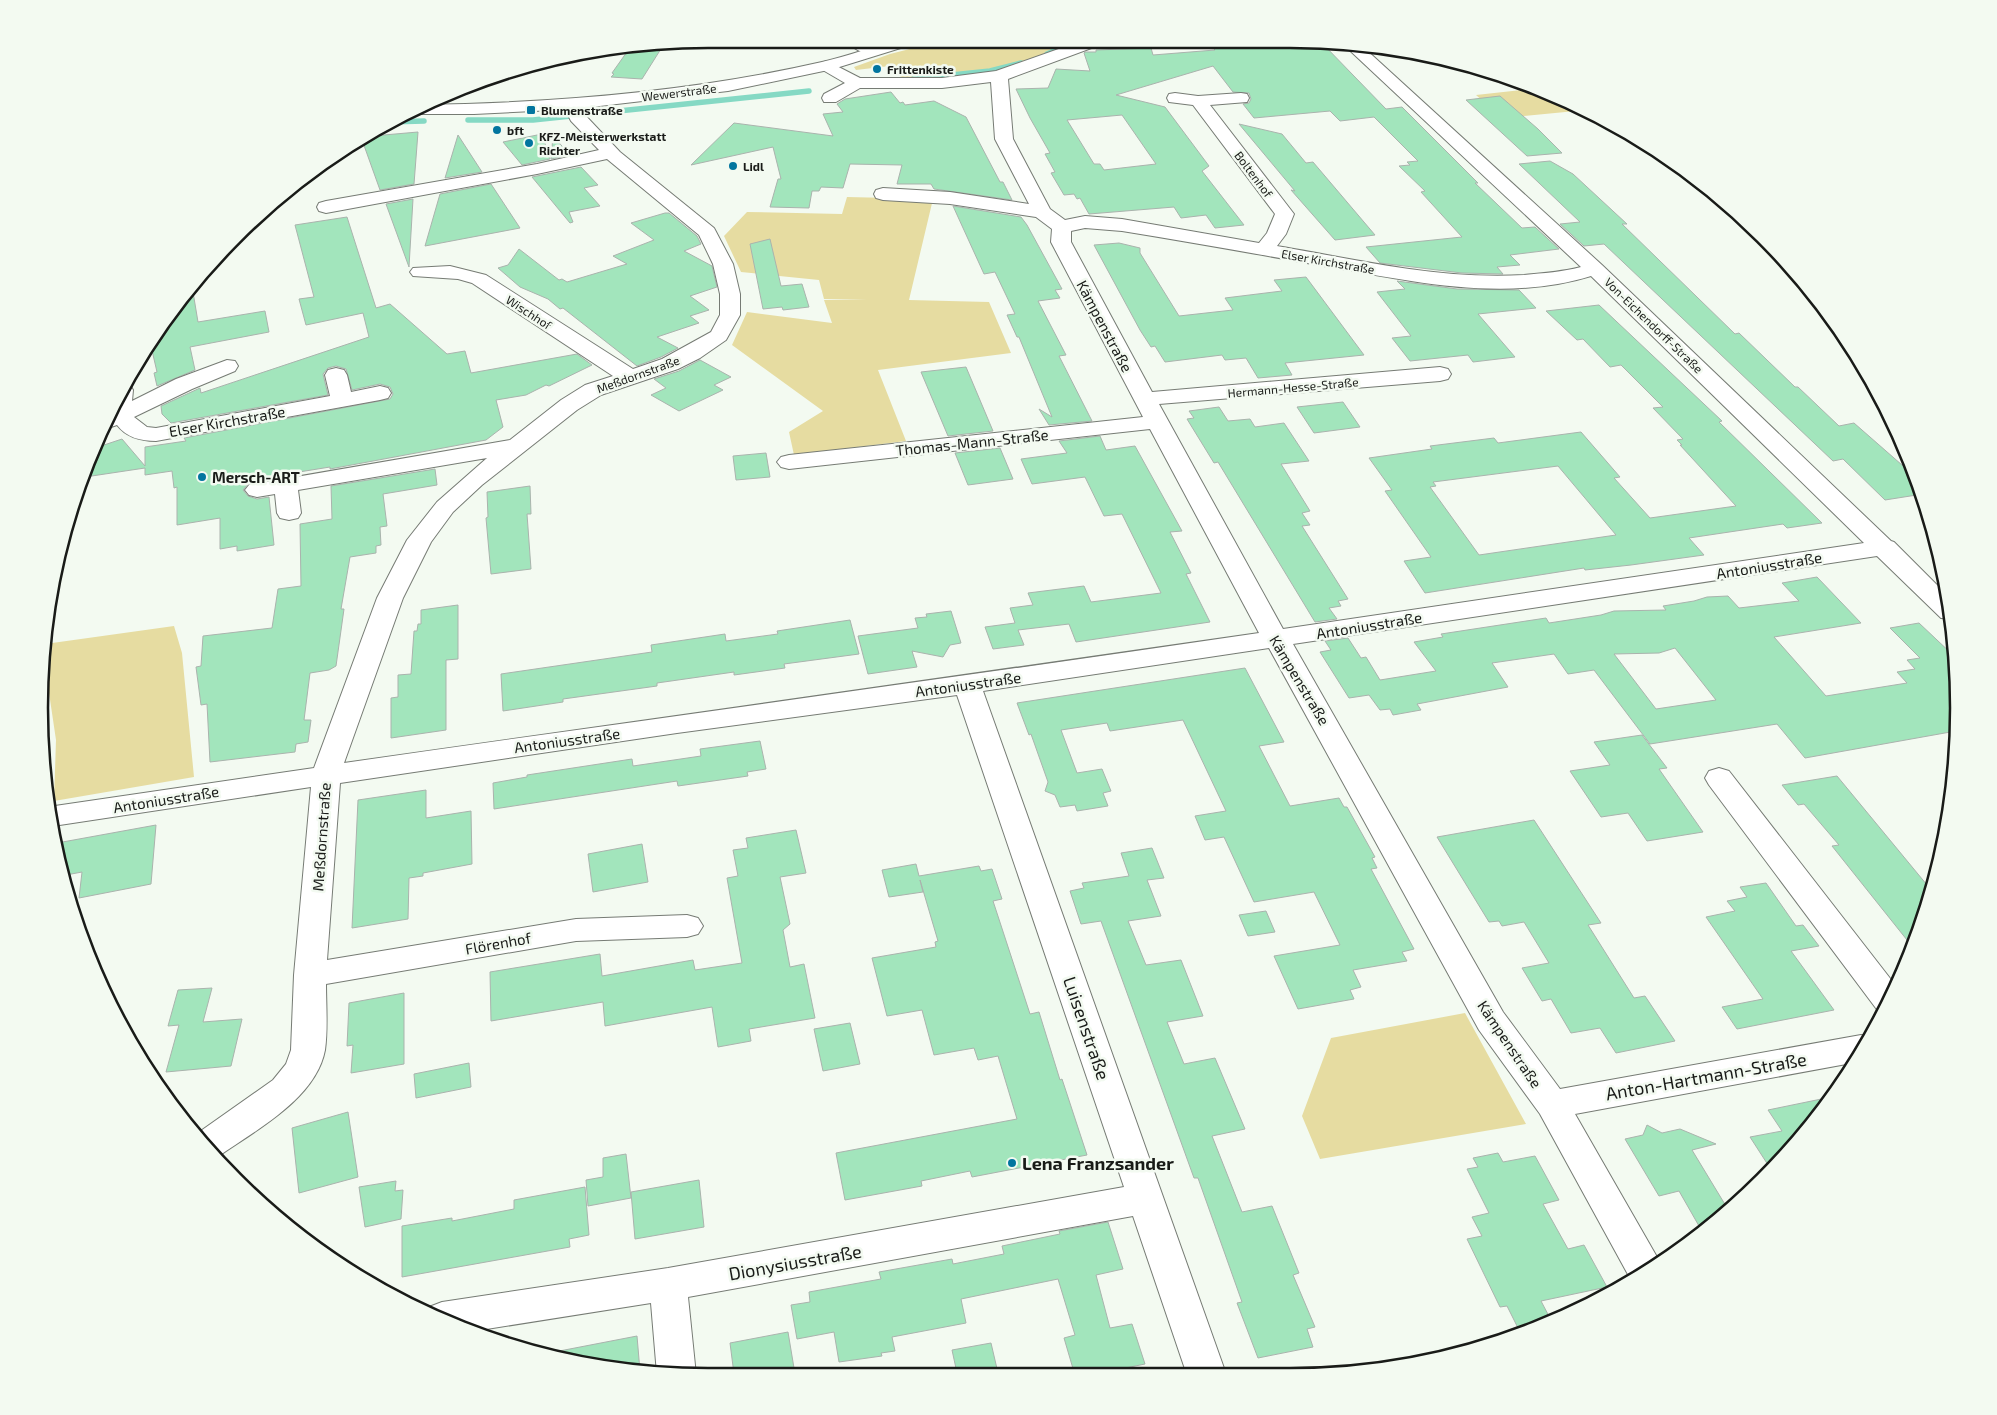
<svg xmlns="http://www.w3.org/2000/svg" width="1997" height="1415" font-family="'Exo 2',sans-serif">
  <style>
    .green { fill: #e6dca1 }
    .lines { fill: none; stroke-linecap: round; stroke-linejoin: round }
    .stream { stroke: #85d9c4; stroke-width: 5.5 }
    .building { fill: #a2e5bc; stroke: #aab3ad; fill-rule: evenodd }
    .minor-casing { stroke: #767b74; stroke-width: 2 }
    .major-casing { stroke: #767b74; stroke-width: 2 }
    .minor { fill: #fff; fill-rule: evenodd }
    .major { fill: #fff; fill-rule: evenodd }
    .poi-dot { fill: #02759f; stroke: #f3faf1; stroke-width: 2 }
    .labels { text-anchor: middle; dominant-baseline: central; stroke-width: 5; stroke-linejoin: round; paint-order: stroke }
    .far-poi-label { font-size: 12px; font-weight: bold; fill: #191b18; stroke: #f3faf1; text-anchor: start }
    .far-street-label { font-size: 12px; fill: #191b18; stroke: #f3faf1 }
    .street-label { font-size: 15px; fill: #191b18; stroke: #f3faf1 }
    .poi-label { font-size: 15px; font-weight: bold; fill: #191b18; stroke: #f3faf1; text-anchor: start }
    .near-street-label { font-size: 18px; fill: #191b18; stroke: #f3faf1 }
    .near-poi-label { font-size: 18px; font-weight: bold; fill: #191b18; stroke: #f3faf1; text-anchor: start }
    .rim { fill: none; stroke: #191b18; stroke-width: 2.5 }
  </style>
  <rect width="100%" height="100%" fill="#f3faf1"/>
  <path class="green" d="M949,39H1059L1070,42L1032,59L1004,66L984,70L902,78L890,66L856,70L854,67L890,54Z
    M1541,88L1586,110L1502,118L1476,95Z
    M847,197L933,199L909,300L989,302L1011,353L878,370L906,441L794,455L789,432L823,411L732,345L747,312L832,323L824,300H867L824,299L819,280L741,272L724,236L747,212L842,214Z
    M174,626L182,653L194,777L54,801L56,740L44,659L45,644Z
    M1465,1013L1526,1124L1320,1159L1302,1116L1331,1038Z"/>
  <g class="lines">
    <path class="stream" d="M1047,54L1072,43
      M913,79L990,71L1021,63
      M468,120H533L809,91
      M388,122L424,121"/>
  </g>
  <path class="building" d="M1230,39H1290L1321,42L1386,109L1402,107L1478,183H1475L1522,228L1535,227L1559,249L1510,255L1520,265L1497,267L1503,274L1462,273L1380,263L1366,247L1462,237L1421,192L1425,191L1399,166L1410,165L1407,162L1418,161L1374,117L1340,121L1330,111L1254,118L1243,104L1249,103L1251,99L1249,93L1233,92L1213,66L1116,95L1165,107L1209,166L1202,171L1244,225L1215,228L1206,215L1181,218L1174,207L1089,214L1080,198L1077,199L1074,194L1064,195L1051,173L1055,172L1045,154L1050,153L1030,118L1016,89L1048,88L1056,69L1090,71L1084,53L1085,52H1096V50L1151,48L1153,55L1215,50L1212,47L1234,46ZM1122,115L1156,164L1104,170L1100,164H1094L1067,120Z
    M664,44L642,79L611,77L614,74L612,73L629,49Z
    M891,92L900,103L903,102L905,105L934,101L966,117L1000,182H1003L1012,200L934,189L931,184H897L902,165L850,164L843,188L821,187L819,191H812L809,208L770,207L778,179H781L773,147L691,165L734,123L833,136L823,114L843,112L837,104L845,99Z
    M1500,96L1538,129L1562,153L1527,156L1466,100Z
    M1239,124L1282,134L1306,163L1313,162L1375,235L1335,240L1291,190L1295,191Z
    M418,132L414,184L380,190L361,137Z
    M542,134L550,159L522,165L503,142Z
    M458,135L482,172L445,178Z
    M553,136L570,155L551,159Z
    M1550,161L1573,174L1627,224H1622L1735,334L1739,333L1795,387H1798L1839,426L1854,423L1902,465L1916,478L1923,494L1885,500L1843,459L1833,461L1604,244L1584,246L1560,224L1580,222L1519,164Z
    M581,167L598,185L584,188L600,206L569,212L573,222L570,223L532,177Z
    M491,184L520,228L425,246L440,194Z
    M413,199L409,267L386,204Z
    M953,206L1021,217L1027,225L1062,289L1055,290L1060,298L1038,301L1066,355L1059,356L1092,421L1049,425L1039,409L1052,417L1019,337H1017L1007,315L1015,314L995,272L984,274Z
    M665,213H669L697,236L701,244L684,251L712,266L717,287L690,296L709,310L690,316L699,323L657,337L678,348L661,357L637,366L563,308L560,309L548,299L520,287L498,268L508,265L519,249L559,280L562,279L567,282L627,264L613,256L654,240L631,223Z
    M347,217L376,308L390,304L447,354L465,351L471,373L577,354L592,365L549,386L546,385L526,395L496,400L503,427L486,440L330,469V467L268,477V480L249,483L243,490L248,496L257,499L269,497L274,545L237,551V546L220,549V518L177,525V487L174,488L172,471L145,475V468L85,477L95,448L122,439L145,466V447L186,441L184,438L390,399L393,394L390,387L380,384L352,390L346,369L336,366L328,368L323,374L328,395L171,423L162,414L161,406L200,388L201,393L369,337L363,313L306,325L299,299L314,297L295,225Z
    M770,239L781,286L802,284L809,307L783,310L782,307L763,309L750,244Z
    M1119,243L1140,248V253L1179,316L1233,310L1225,298L1282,291L1274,280L1306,277L1364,355L1285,363L1292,375L1258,378L1246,358L1225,360L1222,355L1165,362L1155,346L1151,347L1140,330L1094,245Z
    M1397,281L1457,289L1519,290L1536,308L1478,314L1515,357L1473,362L1468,355L1410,361L1392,338L1411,336L1377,292L1405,289Z
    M192,286L198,322L265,311L269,332L190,347L195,370L157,386L154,373L157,372L151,346Z
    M1599,305L1722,421L1719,422L1822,523L1787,528L1783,524L1689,538L1704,555L1631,565L1585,570L1584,568L1425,593L1404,561L1431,557L1385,491L1392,490L1369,458L1432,449L1430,446L1494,438L1498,443L1581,432L1620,477L1614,478L1650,518L1736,506L1680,445H1682L1677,440L1683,439L1653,408L1663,407L1621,365L1610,367L1583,339L1577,340L1546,311ZM1558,466L1616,535L1479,555L1430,487L1436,486L1433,482Z
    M700,360L731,377L714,385L723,390L679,411L651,395L666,388L654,379L679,371Z
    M966,367L993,431L948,436L921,372Z
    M1343,402L1360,427L1314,433L1297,407Z
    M1219,407L1228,421L1250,419L1255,427L1284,423L1309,461L1281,464L1310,511L1302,513L1310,525L1302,526L1348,599L1338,601L1341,606L1329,608L1337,619L1315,622L1218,462L1214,463L1187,419L1194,418L1189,411Z
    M1100,436L1106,450L1135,446L1182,531L1170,532L1191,573L1186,574L1210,622L1076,642L1069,624L1018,630L1024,645L993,649L985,627L1015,623L1010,608L1033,605L1028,593L1084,586L1091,602L1161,593L1122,514L1104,516L1085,477L1032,484L1021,459L1067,453L1059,441Z
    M1000,448L1013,479L968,485L955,453Z
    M766,453L770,477L736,480L733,456Z
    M435,469L437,485L383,494L387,526L380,527L381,545L376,546V553L350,557L341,609H344L336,666L329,670L310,673L304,720H311L308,742L296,744L295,752L210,762L207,704L201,705L196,667L201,666L203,636L272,628L278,589L301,586L300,524L332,519L331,486Z
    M530,486L531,514H527L531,569L491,574L486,518L488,517L487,492Z
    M1817,577L1861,623L1774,637L1826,696L1907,683L1897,672L1915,669L1907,660L1920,658L1890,628L1919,623L1954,656L1956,731L1805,758L1777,724L1650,744L1594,670L1568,674L1554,654L1492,663L1508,687L1417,704L1421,710L1393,715L1390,709L1380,710L1369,695L1349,698L1320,652L1331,650L1325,641L1348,638L1361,658L1366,657L1380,680L1436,671L1414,642L1443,637L1441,634L1546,618L1549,623L1601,615L1614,611L1666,610L1663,606L1694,601L1707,597L1728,596L1739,608L1799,601L1782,583ZM1675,648L1716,700L1656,709L1614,654L1659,653Z
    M458,605V659L446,660V730L391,738V698L398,697V675L411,674L414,631H417L418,624H421V610Z
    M951,611L961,643L950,645L943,657L912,651L917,667L868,674L858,636L918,628L915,618L927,617L926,614Z
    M850,620L859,654L784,664L785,668L734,675V672L657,683V686L563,699V702L503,711L501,674L652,652L651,645L725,634L726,641L778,634L777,631Z
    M1245,668L1284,742L1259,746L1290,806L1339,798L1344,807H1347L1375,857L1372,858L1377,868L1371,869L1414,949L1402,952L1407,961L1353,970L1361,987L1350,990L1354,999L1298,1009L1274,956L1340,945L1314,892L1254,902L1224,837L1205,840L1195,816L1226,811L1183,720L1110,731L1107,723L1061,730L1077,773L1102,769L1111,791L1103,793L1108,806L1077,811L1075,805L1060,807L1055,795L1045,791L1048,782L1031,734L1029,735L1017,703Z
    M1642,735L1667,768L1659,769L1703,832L1647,841L1628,813L1601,817L1570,771L1610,765L1594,742Z
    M760,741L766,769L747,772L748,776L678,786L677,781L494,809L493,783L527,777V775L632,759L633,766L701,756L700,749Z
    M1837,776L1932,891L1911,945L1832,846L1839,845L1804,804L1798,805L1782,785Z
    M426,790V818L471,811L472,864L423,873V876L409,878L408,919L352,928L358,800Z
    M1534,820L1601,923L1588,925L1634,998L1645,996L1675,1041L1616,1053L1600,1028L1571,1033L1551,999L1542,1001L1522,968L1549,963L1524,922L1502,926L1499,921L1489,922L1437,837Z
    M156,825L151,884L79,898L82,872L66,875L57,843Z
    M796,830L806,873L780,877L790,924L783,930L790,967L804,964L815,1018L749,1029L751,1041L718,1047L712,1007L605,1026L603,1002L491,1021L490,972L600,954L602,976L693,960L695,970L742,963L727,878L738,876L733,850L748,848L746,838Z
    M642,844L648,882L593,892L588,854Z
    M1152,848L1164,878L1147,880L1161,916L1128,921L1146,965L1181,960L1203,1016L1167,1022L1184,1064L1215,1058L1245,1129L1212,1136L1242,1212L1272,1206L1299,1273L1293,1275L1315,1327L1307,1329L1313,1347L1258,1358L1237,1303L1242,1302L1198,1178H1194L1101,921L1081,924L1070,891L1084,888L1082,883L1129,876L1121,853Z
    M916,864L919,876L979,866L981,871L992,869L1002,899L993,901L1030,1014L1039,1012L1060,1080L1062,1079L1087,1155L972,1177L970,1171L921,1181L922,1186L845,1200L836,1153L1017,1119L998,1056L978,1060L974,1048L934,1055L922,1010L887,1016L872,958L936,947L935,942L938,941L920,880L923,892L889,897L882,870Z
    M1766,883L1796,926L1803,925L1819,946L1791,951L1834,1010L1737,1029L1722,1007L1763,999L1706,917L1735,911L1727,901L1747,897L1740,887Z
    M1266,911L1275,932L1248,936L1239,915Z
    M212,988L203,1022L242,1019L231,1066L166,1072L179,1025L168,1026L178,990Z
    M404,993V1064L351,1073L353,1045L347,1046L349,1003Z
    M850,1023L860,1064L823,1071L814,1029Z
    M469,1063L471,1087L416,1098L414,1074Z
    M1831,1097L1820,1115L1770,1168L1750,1137L1782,1131L1768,1110Z
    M348,1112L358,1177L299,1193L292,1128Z
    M1647,1125L1662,1133L1680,1129L1716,1144L1692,1150L1729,1211L1714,1223L1699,1226L1679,1191L1659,1196L1625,1139L1643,1135Z
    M1498,1153L1503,1162L1535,1156L1559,1200L1543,1204L1568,1249L1584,1245L1607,1287L1541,1301L1552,1322L1520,1332L1507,1306L1500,1307L1467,1239L1482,1236L1472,1217L1489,1213L1467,1169L1478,1167L1473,1158Z
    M626,1154L631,1198L588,1206L586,1180L603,1177V1158Z
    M699,1180L704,1227L635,1239L631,1192Z
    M396,1181L395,1191L403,1190L401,1219L365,1227L359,1187Z
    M585,1187L589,1235L569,1239L570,1247L402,1277V1226L452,1218V1221L514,1209V1200Z
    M1108,1222L1123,1269L1096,1275L1110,1328L1132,1324L1145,1364L1106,1372H1074L1064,1338L1075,1335L1058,1279L961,1299L966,1323L892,1337L895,1351L881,1353L882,1356L839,1362L834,1332L797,1339L791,1305L810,1302L809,1292L881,1279L879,1272L952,1259L953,1264L1004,1254L1002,1246L1060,1234L1059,1231Z
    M788,1332L795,1374H734L730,1343Z
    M637,1336L640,1371L549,1356V1353Z
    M991,1343L998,1373H957L952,1350Z"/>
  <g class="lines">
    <defs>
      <path id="minor" d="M845,39H864L880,51L878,54C867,57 851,48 845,39Z
        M1087,39L1107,40L1105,43L1008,79L1013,139L1050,209L1065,220L1085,216L1122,219L1259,243L1267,233L1275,214L1193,105L1169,102L1167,98L1169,94L1175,93L1198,96L1241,93L1247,94L1249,98L1247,102L1210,105L1294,214L1286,234L1277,246C1359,260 1441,280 1524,275C1544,273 1562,272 1581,267L1344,45L1362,46L1602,265L1891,541L1894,542L1946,594L1952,619L1941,618L1877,556L1293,644L1503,1012L1560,1089L1861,1035L1868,1037L1852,1063L1575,1114L1661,1264L1631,1280L1540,1114L1479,1030L1269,648L983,691L1225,1371L1186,1372L1133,1216L688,1297L696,1375L657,1374L651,1303L474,1331L426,1313L429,1307L442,1302L668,1268L1124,1187L957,695L677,733L340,783L327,960L576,919L687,915L698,918L703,926L698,934L687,937L576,941L326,984C326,1005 328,1029 325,1050C316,1099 254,1131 216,1158L205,1148L195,1135L273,1080L286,1064L291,1050L294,975L311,787L53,826L48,807L314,768L377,598L407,540L437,502L487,458L298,490L301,513L298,518L289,520L280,518L277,513L275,494L257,497L249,495L245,490L249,485L510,440L561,400L585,385L613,376L472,283L458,279L413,276L410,272L413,268L450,266L486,275L633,369L662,359L711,332L720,315V294L713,264L699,235L607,159L537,174L326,213L319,211L317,207L319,203L326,201L537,164L599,150L571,121L565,109V104L568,100H580L585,115L620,152L714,228L733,264L740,294V315L726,340L700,358L678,369L601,395L577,410L482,485L453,512L431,542L403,598L344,763C649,719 954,678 1259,633L1150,429L789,469L781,467L777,462L781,457L789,455L1143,417L1051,242L1052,229L1036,217L950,204L883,200L876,198L874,194L876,190L883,188L950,192L1029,204L995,139L991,82L942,88H860L836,102H824L822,98L824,94L845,83L821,69L819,66L821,63L827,61L860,78H942L996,71ZM1085,228L1122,231C1190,242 1257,254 1324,266C1411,281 1504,303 1591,276L1864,543L1283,629L1159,404L1440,381L1448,379L1451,374L1448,369L1440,367L1152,392L1071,242V231Z
        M227,360L235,361L238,366L235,371L192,389L134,417L147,427L156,428L330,396L325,375L328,370L336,368L344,370L347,375L351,392L380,386L388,388L391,393L388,398L380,400L156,441C141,441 127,438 117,425L108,428L103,426L107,413L126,384L130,385L133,390L132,401L176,379Z
        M1719,768L1729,771L1896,986L1884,1012L1878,1011L1709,785L1705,778L1709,771Z"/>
      <path id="major" d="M898,39H922L920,42L833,69L728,91L574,109L474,114H401L420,105C554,103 691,92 822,62C848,56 873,47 898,39Z"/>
    </defs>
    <use href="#minor" class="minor-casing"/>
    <use href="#major" class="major-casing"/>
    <use href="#minor" class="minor"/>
    <use href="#major" class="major"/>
  </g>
  <g class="poi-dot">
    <circle cx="877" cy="69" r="5"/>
    <rect x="526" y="105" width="10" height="10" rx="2.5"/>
    <circle cx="497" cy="130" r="5"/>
    <circle cx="529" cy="143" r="5"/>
    <circle cx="733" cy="166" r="5"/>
    <circle cx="202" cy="477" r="5"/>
    <circle cx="1012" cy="1163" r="5"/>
  </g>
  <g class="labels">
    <g class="far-poi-label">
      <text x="887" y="69">Frittenkiste</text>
      <text x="541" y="110">Blumenstraße</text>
      <text x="507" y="130">bft</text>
      <text x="539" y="136">KFZ-Meisterwerkstatt<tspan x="539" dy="14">Richter</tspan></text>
      <text x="743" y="166">Lidl</text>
    </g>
    <g class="far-street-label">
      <text transform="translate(679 92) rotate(-7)">Wewerstraße</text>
      <text transform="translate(1254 174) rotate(53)">Boltenhof</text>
      <text transform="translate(1328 261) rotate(10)">Elser Kirchstraße</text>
      <text transform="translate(529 312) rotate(33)">Wischhof</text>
      <text transform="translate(1654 325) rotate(44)">Von-Eichendorff-Straße</text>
      <text transform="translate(638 374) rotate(-20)">Meßdornstraße</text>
      <text transform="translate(1293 387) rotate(-5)">Hermann-Hesse-Straße</text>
    </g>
    <g class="street-label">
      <text transform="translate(1105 326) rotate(62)">Kämpenstraße</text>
      <text transform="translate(227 421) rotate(-10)">Elser Kirchstraße</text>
      <text transform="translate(972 442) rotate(-6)">Thomas-Mann-Straße</text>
      <text transform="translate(1769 565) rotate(-9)">Antoniusstraße</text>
      <text transform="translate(1369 625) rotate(-9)">Antoniusstraße</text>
      <text transform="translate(1300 680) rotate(59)">Kämpenstraße</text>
      <text transform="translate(968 684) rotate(-8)">Antoniusstraße</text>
      <text transform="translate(567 740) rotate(-8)">Antoniusstraße</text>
      <text transform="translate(166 799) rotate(-9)">Antoniusstraße</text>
      <text transform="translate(321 837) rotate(-86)">Meßdornstraße</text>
      <text transform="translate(498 943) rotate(-10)">Flörenhof</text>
      <text transform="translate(1510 1044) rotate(56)">Kämpenstraße</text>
    </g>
    <g class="poi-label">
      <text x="212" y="477">Mersch-ART</text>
    </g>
    <g class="near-street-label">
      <text transform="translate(1087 1028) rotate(71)">Luisenstraße</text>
      <text transform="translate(1706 1076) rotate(-10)">Anton-Hartmann-Straße</text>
      <text transform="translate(795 1262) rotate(-10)">Dionysiusstraße</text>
    </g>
    <g class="near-poi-label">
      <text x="1022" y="1163">Lena Franzsander</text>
    </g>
  </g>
  <path d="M0 0H1997V1415H0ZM708 48H1290A660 660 0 0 1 1950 708V708A660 660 0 0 1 1290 1368H708A660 660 0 0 1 48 708V708A660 660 0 0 1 708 48Z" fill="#f3faf1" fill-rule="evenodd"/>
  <path class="rim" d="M708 48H1290A660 660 0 0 1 1950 708V708A660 660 0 0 1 1290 1368H708A660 660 0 0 1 48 708V708A660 660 0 0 1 708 48Z"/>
</svg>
